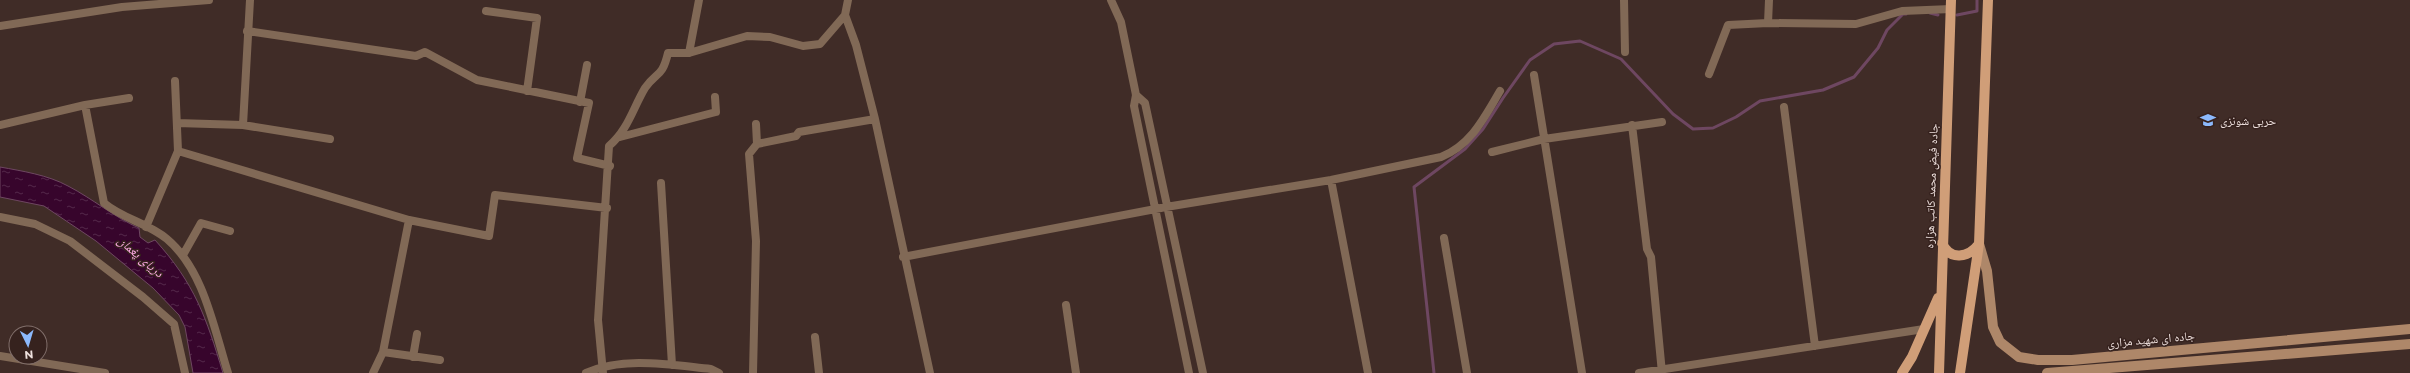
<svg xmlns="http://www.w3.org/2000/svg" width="2410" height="373" font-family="Montserrat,'Noto Naskh Arabic',sans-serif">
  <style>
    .water { fill: url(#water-ripples); stroke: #6e4761 }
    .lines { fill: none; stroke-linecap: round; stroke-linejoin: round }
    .stream { stroke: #6e4761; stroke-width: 3 }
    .minor { stroke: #816956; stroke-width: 8 }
    .secondary { stroke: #ae8769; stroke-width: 10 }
    .primary { stroke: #d09e78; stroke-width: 10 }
    .labels { text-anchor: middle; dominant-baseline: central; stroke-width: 3; stroke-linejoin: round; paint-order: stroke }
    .poi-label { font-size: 12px; fill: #eee0dd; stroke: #36221e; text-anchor: start }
    .street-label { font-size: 12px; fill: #eee0dd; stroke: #36221e }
    .water-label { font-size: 13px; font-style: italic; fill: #fca8e3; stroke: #36221e }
  </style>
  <defs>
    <pattern id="water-ripples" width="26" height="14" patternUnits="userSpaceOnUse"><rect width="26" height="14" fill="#37052c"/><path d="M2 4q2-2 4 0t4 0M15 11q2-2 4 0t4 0" fill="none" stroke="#54294a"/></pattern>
  </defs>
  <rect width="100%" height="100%" fill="#402c27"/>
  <path class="water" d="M0,167C22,171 48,175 68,186C93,199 114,217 139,228L140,237L148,243L155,240C195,284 206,317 223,373H193L185,327L179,315L153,288L96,241L44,206L0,197Z"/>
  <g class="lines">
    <path class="stream" d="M1930,13L1938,15
      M1957,15L1977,11V0
      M1434,373L1414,187L1465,149L1483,129L1503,98L1530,60L1554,44L1580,41L1621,59L1673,114L1693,129L1713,128L1736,117L1760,101L1823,90L1854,77L1878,48L1887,30L1903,14H1906"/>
    <path class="minor" d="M848,0L845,15L856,45L875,119L930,373
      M1111,0L1121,22L1136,95L1134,106L1189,373
      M1624,0L1625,52
      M486,11L537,18L527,91
      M1768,23L1769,0
      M0,26L122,7L209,0
      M247,31L416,56L425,52L477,80L589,103L577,158L610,166
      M689,53L699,0
      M1709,74L1728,25L1768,23L1856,24L1902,11L1951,9
      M1534,75L1582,373
      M1136,95L1145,103L1203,373
      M580,102L587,65
      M85,105L104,203C123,219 148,223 167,239C204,270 214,329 228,373
      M1784,107L1815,346
      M177,123L243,125L330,139
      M0,125L85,105L129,98
      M243,125L250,0
      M1632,125L1647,249L1651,257L1662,373
      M620,137L716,112L715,97
      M757,144L796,136L799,132L875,119
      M178,151L409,220L489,236L495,195L607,208
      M1492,152L1544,139L1662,122
      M1331,180L1368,373
      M661,183L672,365
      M0,217L35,224L70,241L143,297L174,324L185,373
      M146,227L178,151L175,81
      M1444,238L1467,373
      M183,255L201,223L230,231
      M903,257L1166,207L1331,180L1441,157C1471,145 1484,118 1500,91
      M1066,305L1076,373
      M815,337L819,373
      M383,352L440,360
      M0,356L105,373
      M413,357L417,334
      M373,373L383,352L409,220
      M586,373C624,356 671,365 711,369L719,373
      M603,373L598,320L609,146C628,130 633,108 645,88C657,71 662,78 668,53H689L747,36L770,37L803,46L820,44L845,15
      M753,373L756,241L749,154L757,144L756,124
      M1639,373L1924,329"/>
    <path class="secondary" d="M1979,244L1987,271L1993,327L2000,342L2019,357L2038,360H2072L2410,329
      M2047,373L2410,344"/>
    <path class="primary" d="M1942,243C1950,261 1968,258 1979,244
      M1902,373L1912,357L1938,298
      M1939,373L1951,0
      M1960,373L1979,244L1988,0"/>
  </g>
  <defs>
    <symbol id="university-bare" viewBox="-9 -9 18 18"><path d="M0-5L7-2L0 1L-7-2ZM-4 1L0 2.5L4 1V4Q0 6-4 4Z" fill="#8cb9fc" stroke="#36221e" stroke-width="2.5" paint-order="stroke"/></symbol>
  </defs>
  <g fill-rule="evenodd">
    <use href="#university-bare" x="2197" y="109" width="22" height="22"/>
  </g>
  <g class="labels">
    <g class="poi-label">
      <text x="2220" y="120">حربی شونزی</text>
    </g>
    <g class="street-label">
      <text transform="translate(1931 186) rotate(-88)">جاده فیض محمد کاتب هزاره</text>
      <text transform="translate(2151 339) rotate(-5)">جاده ای شهید مزاری</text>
    </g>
    <g class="water-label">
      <text transform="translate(141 256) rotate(41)">دریای پغمان</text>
    </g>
  </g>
  <g transform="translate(28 345) rotate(175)"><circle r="19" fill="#36221e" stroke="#806e6a"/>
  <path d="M0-3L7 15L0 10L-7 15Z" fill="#8cb9fc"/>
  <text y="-6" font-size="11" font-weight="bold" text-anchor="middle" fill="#eee0dd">N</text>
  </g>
</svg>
